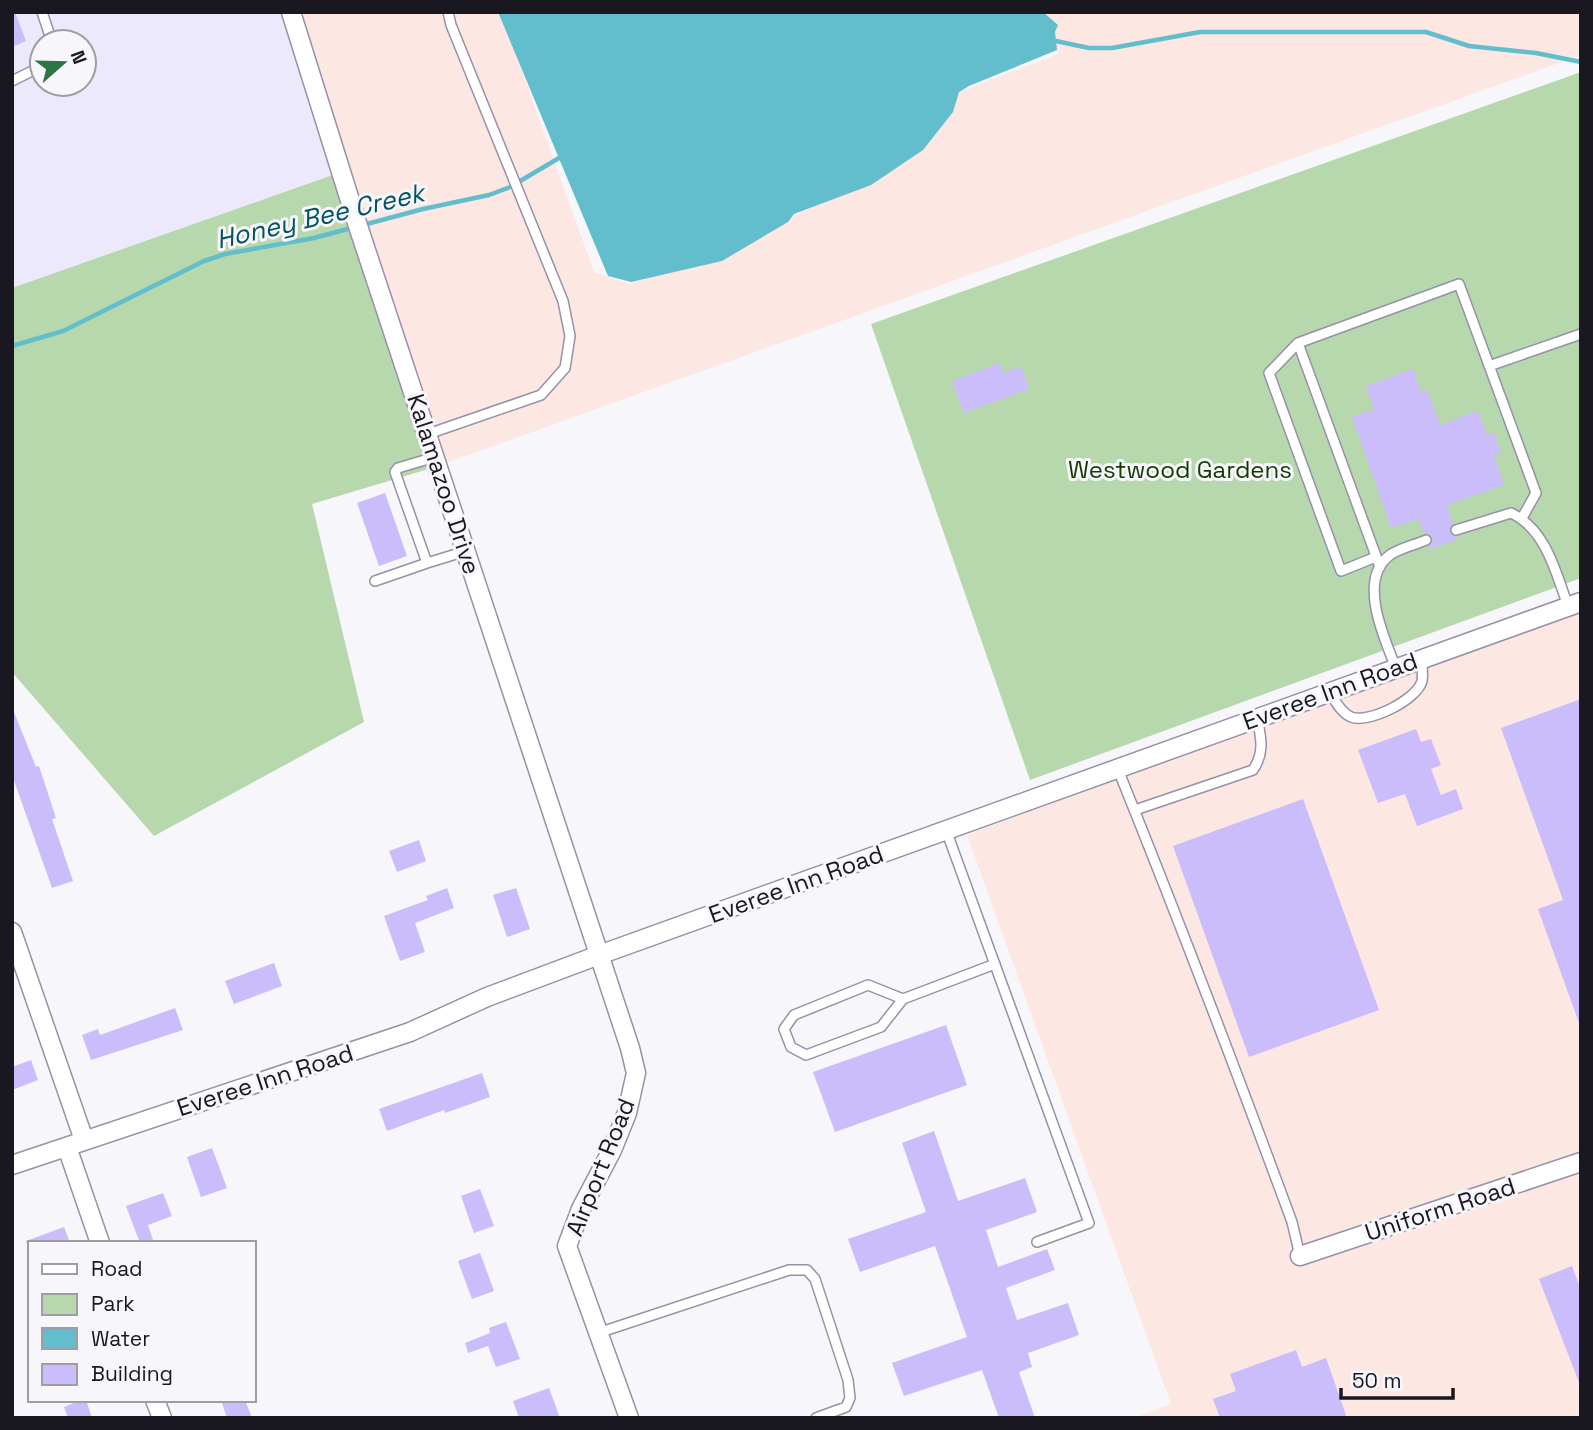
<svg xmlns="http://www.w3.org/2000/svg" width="1593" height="1430" font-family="'Space Grotesk',sans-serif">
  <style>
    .built { fill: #ede9fd; fill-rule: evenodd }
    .industrial { fill: #fde7e3 }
    .green { fill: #b7d7ad }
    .water { fill: #62bdcd }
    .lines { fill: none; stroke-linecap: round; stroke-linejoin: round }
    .stream { stroke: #62bdcd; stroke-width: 4.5 }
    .building { fill: #cbbcfb }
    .lane-casing { stroke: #9691a9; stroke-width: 12 }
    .street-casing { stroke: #9691a9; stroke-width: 21 }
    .lane { stroke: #fff; stroke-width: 9 }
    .street { stroke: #fff; stroke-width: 18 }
    .labels { text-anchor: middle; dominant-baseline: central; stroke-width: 6; stroke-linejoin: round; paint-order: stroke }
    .park-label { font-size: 24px; fill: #123b01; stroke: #f7f6fb }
    .street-label { font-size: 24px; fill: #191720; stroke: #f7f6fb }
    .water-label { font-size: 26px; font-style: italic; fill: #005460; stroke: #f7f6fb }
  </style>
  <rect width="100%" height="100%" fill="#f7f6fb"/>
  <path class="built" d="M12,12H288L344,171L12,288ZM42,42H84V84H42Z"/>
  <path class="industrial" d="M288,12H501L594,272L630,284L833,199L921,129L958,92L1058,54L1051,25L1033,12H1581V55L435,467Z
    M1581,607V1418H1134L1171,1404L967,835Z"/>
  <path class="green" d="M1581,72V578L1030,780L871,324Z
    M344,171L435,467L312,504L364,722L154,836L12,672V288Z"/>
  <path class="water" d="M498,12H1043L1058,25L1055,32L1057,50L969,86L959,92L953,112L923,150L871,185L794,214L788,222L722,261L631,282L608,276Z"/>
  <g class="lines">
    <path class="stream" d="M1056,41L1089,48H1112L1200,32H1426L1469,46L1536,53L1581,62
      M363,225L423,209L489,195L510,187L559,158
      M12,346L63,331L204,261L225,254L314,238L355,227"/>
  </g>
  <path class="building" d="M12,12H15L26,41L12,47Z
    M1000,363L1004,373L1021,366L1029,389L964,413L952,381Z
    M1413,369L1421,392L1427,390L1440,425L1478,411L1487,435L1494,433L1501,452L1494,455L1504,485L1447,505L1453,524L1449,528L1450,533L1459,539L1429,549L1428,547L1432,544L1433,538L1430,534L1424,533L1418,519L1391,528L1352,417L1374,409L1366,386Z
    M385,493L407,556L379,566L357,503Z
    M1581,699V1023H1579L1538,909L1563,900L1501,728Z
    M12,707L36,767L39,766L56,818L52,819L73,881L52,888L12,775Z
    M1416,729L1421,742L1431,739L1441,765L1431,769L1441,795L1456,789L1463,809L1417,826L1405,794L1378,803L1358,750Z
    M1303,799L1379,1010L1249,1057L1173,846Z
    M419,840L426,861L397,872L389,851Z
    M447,888L454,908L415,923L425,952L400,961L384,916L428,900L426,896Z
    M516,888L530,929L507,937L493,895Z
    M274,963L282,986L234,1004L225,981Z
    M175,1008L183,1030L91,1060L82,1035L98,1029L100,1035Z
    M946,1025L967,1085L835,1132L813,1072Z
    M31,1060L38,1080L12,1090V1067Z
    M482,1073L490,1097L445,1113L444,1110L387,1131L379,1109Z
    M934,1131L958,1201L1025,1178L1037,1212L986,1230L998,1267L1047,1249L1055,1270L1006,1288L1017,1320L1068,1303L1079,1335L1028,1353L1032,1367L1019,1372L1035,1418H999L982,1370L904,1396L892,1363L967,1337L935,1246L860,1272L848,1239L926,1212L902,1143Z
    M212,1148L227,1188L201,1197L187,1157Z
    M480,1189L494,1226L474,1233L461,1196Z
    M163,1193L172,1216L148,1225L154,1243H140L126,1206Z
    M64,1227L70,1243H26V1241Z
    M480,1253L494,1291L472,1299L458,1261Z
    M1572,1266L1581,1290L1580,1385L1539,1279Z
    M506,1322L520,1359L496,1367L488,1346L468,1353L465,1343L490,1333L489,1328Z
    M1296,1350L1302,1367L1326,1358L1347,1418H1220L1213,1399L1236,1391L1230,1374Z
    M549,1388L560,1418H519L513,1401Z
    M81,1400H86L92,1418H68L64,1407Z
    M221,1400H245L252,1418H227Z"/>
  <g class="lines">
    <defs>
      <path id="lane" d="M42,12L52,42
        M12,81L42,66
        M1298,343L1269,373L1341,571L1376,557
        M1489,366L1581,334
        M428,434L541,395L565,368L570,336L563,301L451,25L448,12
        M435,457L398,468L395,472L427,563L466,551
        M1456,530L1511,513C1546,529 1556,573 1568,606
        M1380,567L1298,343L1459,284L1536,493L1522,518
        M375,581L427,563
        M1396,668C1384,638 1357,579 1390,555C1400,548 1415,545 1426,540
        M1329,692C1335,700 1341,713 1351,717C1368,724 1417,700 1422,681C1423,675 1422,665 1421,659
        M1117,767C1178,918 1236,1070 1292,1222L1300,1256
        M1135,810L1253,770C1265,752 1261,738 1257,717
        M946,830L1089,1223L1037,1242
        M903,999L868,985L794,1015L784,1029L791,1047L806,1055L881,1027L903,999L995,964
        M598,1333L789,1270H807L815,1279L848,1380L850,1398L846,1407L816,1418"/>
      <path id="street" d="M291,12L358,226L630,1048L636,1073L627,1113L612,1150L581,1209L567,1246L629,1418
        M12,932L84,1140
        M67,1147L100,1243
        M12,1165L410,1032L487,997L599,955L1581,602
        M1300,1256L1581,1162
        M155,1400L162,1418"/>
    </defs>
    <use href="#lane" class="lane-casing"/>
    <use href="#street" class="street-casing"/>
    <use href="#lane" class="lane"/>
    <use href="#street" class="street"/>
  </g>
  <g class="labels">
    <g class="park-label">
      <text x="1180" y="469">Westwood Gardens</text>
    </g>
    <g class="street-label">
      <text transform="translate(444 484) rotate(72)">Kalamazoo Drive</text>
      <text transform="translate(1330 691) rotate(-20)">Everee Inn Road</text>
      <text transform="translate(796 884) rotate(-20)">Everee Inn Road</text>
      <text transform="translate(265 1080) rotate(-18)">Everee Inn Road</text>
      <text transform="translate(600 1167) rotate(-68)">Airport Road</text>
      <text transform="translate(1440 1209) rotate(-18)">Uniform Road</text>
    </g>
    <g class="water-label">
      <text transform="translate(320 216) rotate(-13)">Honey Bee Creek</text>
    </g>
  </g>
  <rect width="1593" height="1430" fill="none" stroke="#191720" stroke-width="28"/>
  <rect x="28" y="1241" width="228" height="161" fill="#f7f6fb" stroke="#9e9da3" stroke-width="2"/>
  <rect x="42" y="1264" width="35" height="10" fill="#ffffff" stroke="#9e9da3" stroke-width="2"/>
  <text x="91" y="1276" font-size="21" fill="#191720">Road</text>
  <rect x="42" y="1294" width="35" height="21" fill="#b7d7ad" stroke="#9e9da3" stroke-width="2"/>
  <text x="91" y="1311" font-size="21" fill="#191720">Park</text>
  <rect x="42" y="1328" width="35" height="21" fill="#62bdcd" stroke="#9e9da3" stroke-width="2"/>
  <text x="91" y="1346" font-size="21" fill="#191720">Water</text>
  <rect x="42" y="1364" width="35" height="21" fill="#cbbcfb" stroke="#9e9da3" stroke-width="2"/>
  <text x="91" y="1381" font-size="21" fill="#191720">Building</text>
  <g transform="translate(63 63) rotate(70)"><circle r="33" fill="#f7f6fb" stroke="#9e9da3" stroke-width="2"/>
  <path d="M0-5L12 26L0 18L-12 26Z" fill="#2b7644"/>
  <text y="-10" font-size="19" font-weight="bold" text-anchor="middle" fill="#191720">N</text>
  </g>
  <path d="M1341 1388v10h112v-10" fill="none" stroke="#191720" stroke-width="3.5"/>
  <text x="1352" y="1388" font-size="21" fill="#191720" stroke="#f7f6fb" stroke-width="5" paint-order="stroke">50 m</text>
</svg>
